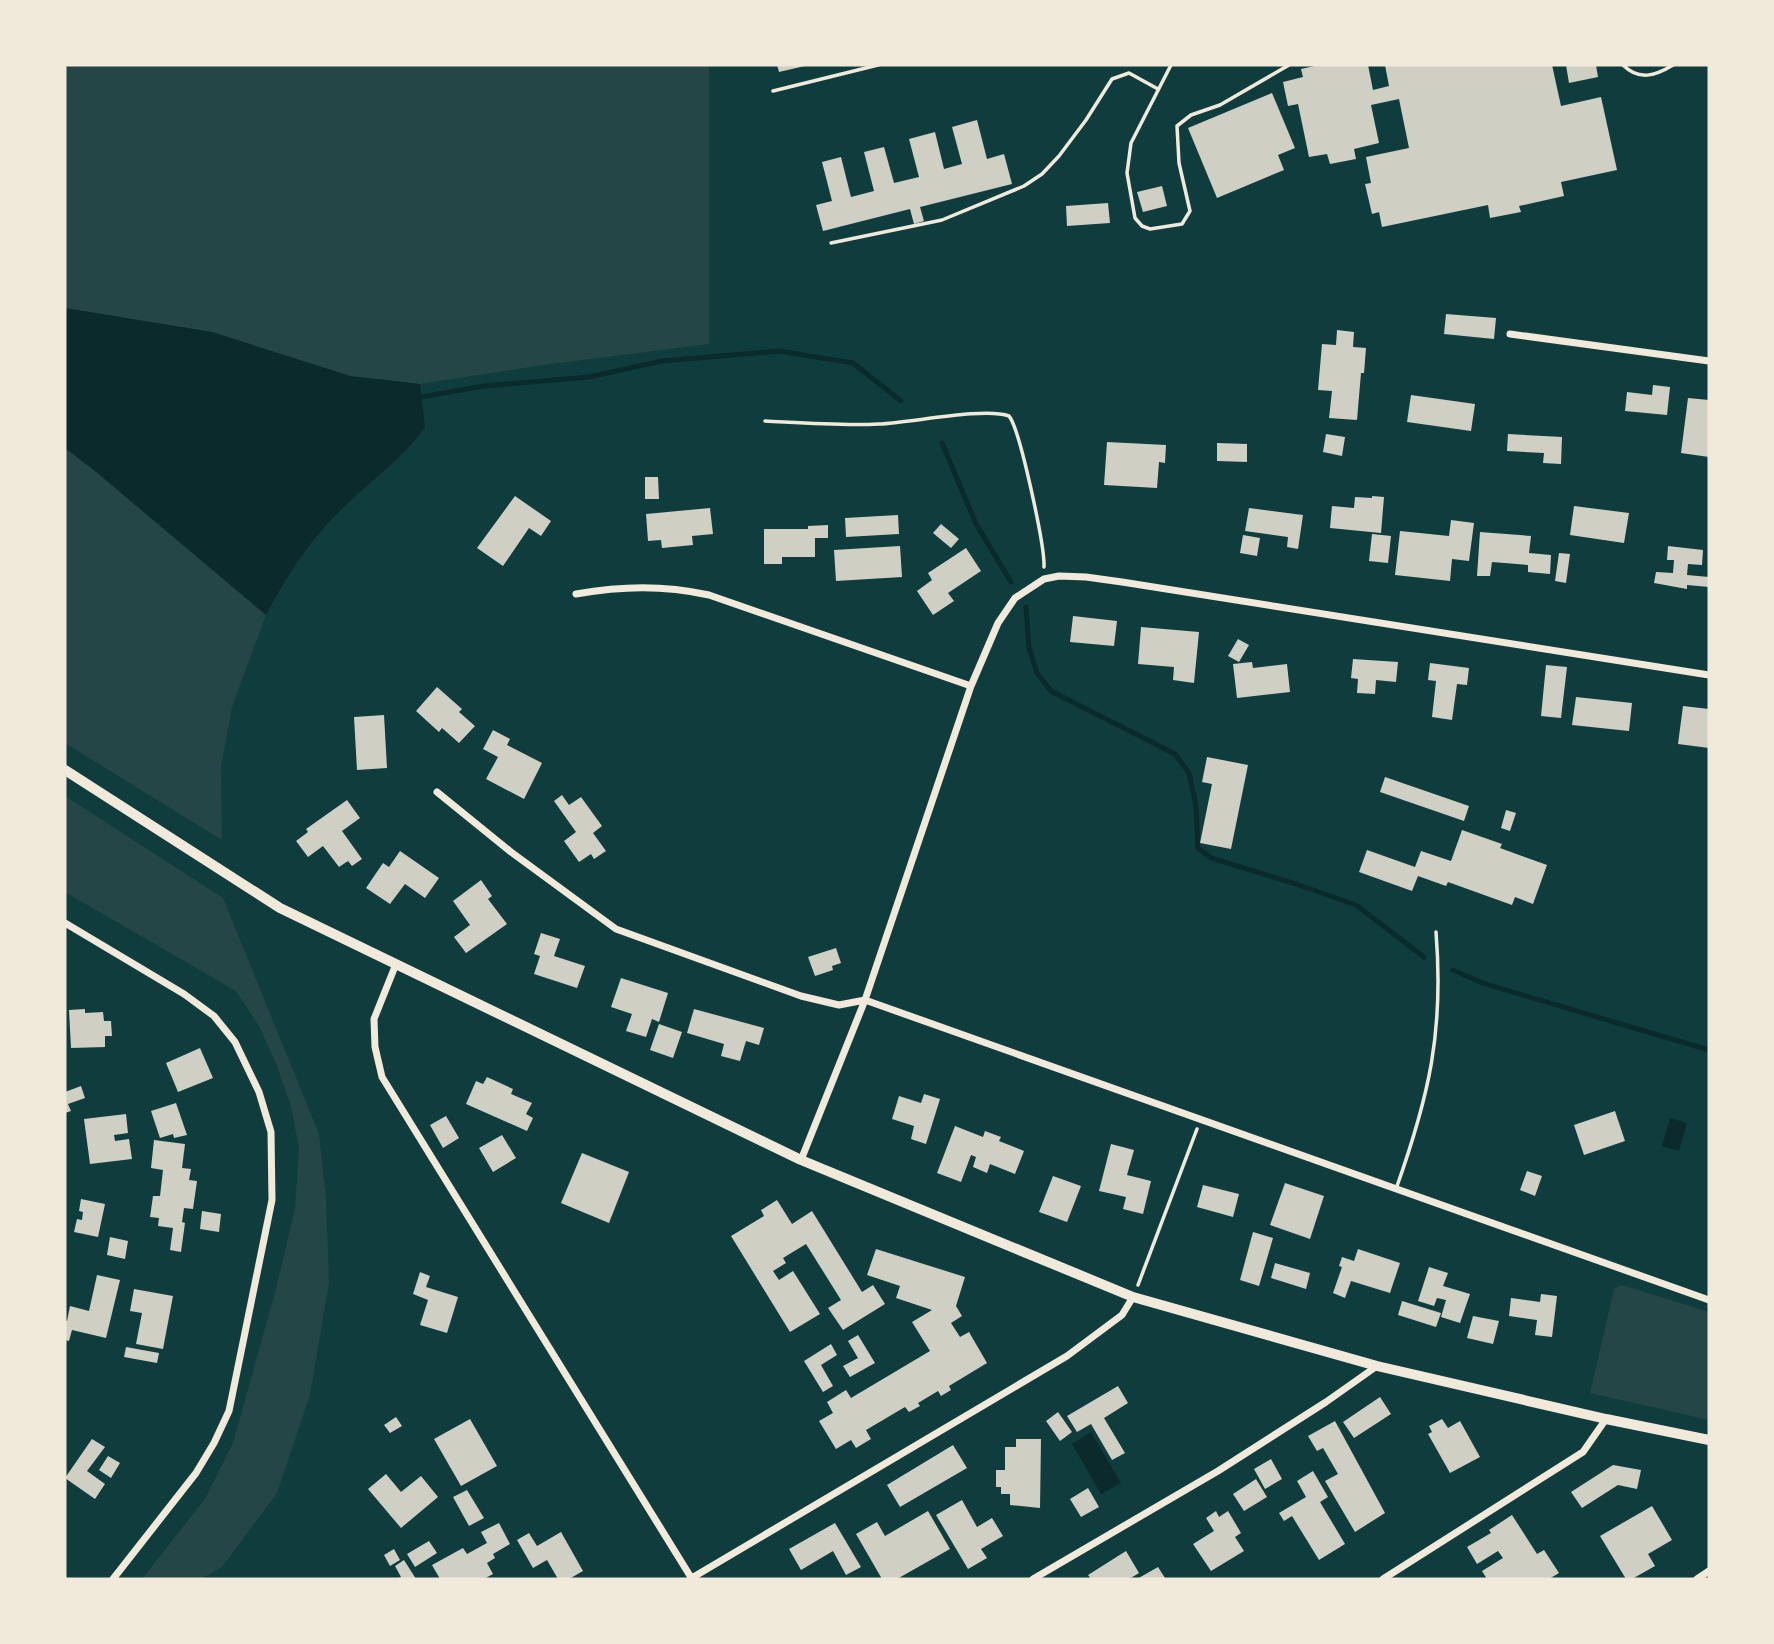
<svg xmlns="http://www.w3.org/2000/svg" width="1774" height="1644" font-family="Raleway,sans-serif">
  <style>
    .green { fill: #244646 }
    .water { fill: #0a2a2b }
    .lines { fill: none; stroke-linecap: round; stroke-linejoin: round }
    .stream { stroke: #0a2a2b; stroke-width: 5 }
    .building { fill: #cfcfc3 }
    .path { stroke: #f1e9da; stroke-width: 3.5 }
    .service { stroke: #f1e9da; stroke-width: 3.5 }
    .minor { stroke: #f1e9da; stroke-width: 7 }
    .secondary { stroke: #f1e9da; stroke-width: 10 }
  </style>
  <rect width="100%" height="100%" fill="#0f3d3e"/>
  <path class="green" d="M65,65H709V344L543,365L420,384L350,376L212,332L66,309Z
    M65,448L94,470L266,615L232,707L221,767L222,840L65,743Z
    M65,796L223,898L319,1134L326,1199L329,1282L310,1395L277,1493L222,1567L201,1579H142L205,1499L233,1443L276,1289L295,1208L299,1148L291,1106L277,1066L259,1026L236,991L65,892Z
    M1622,1285L1709,1312V1420L1590,1393L1614,1289Z"/>
  <path class="water" d="M65,308L212,332L350,376L420,384L425,427C401,460 369,482 341,510C309,540 286,577 266,615L94,470L65,448Z
    M1670,1118L1687,1123L1679,1151L1662,1146Z
    M1091,1432L1121,1483L1101,1494L1072,1444Z"/>
  <g class="lines">
    <path class="stream" d="M415,398L484,386L589,377L662,361L779,351L853,363L901,401
      M942,443L976,524L1011,582
      M1026,607L1029,648L1037,673L1051,691L1175,754L1189,773L1196,806L1198,848L1211,858L1296,884L1356,905L1424,957
      M1453,970L1482,983L1709,1050"/>
  </g>
  <path class="building" d="M777,65H805V66L779,72Z
    M1319,65H1368L1373,90L1389,86L1385,65H1552L1561,106L1601,97L1617,170L1561,182L1564,196L1519,206L1521,212L1490,218L1488,205L1382,227L1379,212L1372,214L1365,184L1371,183L1366,157L1409,148L1399,99L1371,105L1379,143L1354,149L1356,159L1330,164L1327,154L1309,157L1298,104L1288,106L1283,82L1303,77L1301,69Z
    M1566,65H1596L1598,77L1569,83Z
    M1272,93L1295,148L1278,155L1284,170L1217,198L1188,128Z
    M977,120L987,159L1004,154L1012,184L920,207L924,221L914,224L910,209L823,231L816,205L832,201L822,162L841,157L851,197L874,191L864,152L884,147L894,183L919,177L909,139L935,132L944,169L962,164L952,127Z
    M1162,186L1167,206L1143,212L1137,192Z
    M1108,203L1110,223L1067,226L1066,206Z
    M1446,314L1496,318L1494,339L1444,334Z
    M1337,330L1354,332L1353,347L1366,348L1364,373H1361L1357,420L1329,418L1332,391L1318,390L1322,344L1336,345Z
    M1653,385L1670,387L1667,415L1625,411L1627,392L1652,395Z
    M1411,395L1475,404L1471,431L1407,422Z
    M1688,398L1709,400V457L1681,453Z
    M1326,434L1345,437L1342,456L1323,452Z
    M1508,434L1562,437L1561,464L1543,463L1544,453L1507,451Z
    M1107,442L1166,445L1165,463L1159,462L1157,488L1104,485Z
    M1217,443L1247,444V462L1217,461Z
    M645,477H658L659,499H645Z
    M515,496L551,521L541,536L529,528L503,566L477,548Z
    M1372,496L1384,497L1381,533L1330,528L1332,506L1354,508L1355,497L1372,498Z
    M1574,506L1629,513L1624,543L1570,535Z
    M710,508L713,534L692,536L693,545L662,548L661,540L648,541L646,514Z
    M1249,508L1303,515L1298,549L1287,547L1288,537L1245,531Z
    M898,515L899,534L846,537L845,518Z
    M1451,520L1474,523L1469,561L1452,559L1450,581L1395,575L1400,531L1449,536Z
    M941,524L959,539L951,548L933,533Z
    M828,525V538H815V557H782V564H764V529H808V526Z
    M1480,532L1531,536L1529,553L1551,555L1550,574L1528,572V565L1492,562L1490,576H1477Z
    M1372,534L1391,536L1388,563L1369,561Z
    M1243,535L1260,538L1257,556L1240,553Z
    M900,546L902,577L836,581L834,550Z
    M1668,546L1703,550L1702,565L1688,564L1687,575L1709,577V587L1687,585V589L1654,583L1656,572L1673,573L1674,560H1667Z
    M966,548L981,571L948,593L954,601L933,615L917,591L932,580L928,573Z
    M1559,553L1570,554L1566,583L1555,581Z
    M1073,616L1117,621L1114,646L1070,642Z
    M1141,627L1199,632L1194,683L1173,680L1174,667L1138,664Z
    M1238,639L1249,645L1239,662L1228,656Z
    M1353,659L1398,662L1396,682L1376,680L1375,694L1357,693L1358,679L1351,678Z
    M1252,662L1253,668L1287,664L1290,692L1237,698L1233,664Z
    M1430,663L1469,668L1467,685L1457,684L1452,720L1432,717L1436,681L1428,680Z
    M1546,665L1567,667L1561,718L1541,716Z
    M437,687L462,709L459,712L475,726L459,743L442,728L439,732L416,711Z
    M1576,697L1632,703L1629,731L1572,725Z
    M1683,706L1709,709V748L1678,744Z
    M384,715L387,768L357,770L354,717Z
    M493,730L510,739L507,745L542,763L524,799L486,779L498,757L483,749Z
    M1207,757L1248,765L1231,849L1200,843L1212,784L1202,782Z
    M1385,777L1469,806L1464,821L1380,792Z
    M562,795L569,805L581,797L602,826L593,833L606,851L594,859L591,854L579,862L564,841L576,832L554,801Z
    M347,800L360,818L342,831L362,859L352,866L348,861L339,867L323,846L308,857L296,841L308,832L306,829Z
    M1506,810L1516,813L1510,831L1501,828Z
    M1462,830L1502,844L1500,848L1547,865L1533,904L1515,897L1512,905L1448,882L1446,886L1418,876L1412,891L1359,872L1367,850L1415,867L1421,851L1451,861Z
    M400,851L439,878L425,898L405,884L390,904L366,888L383,863L389,867Z
    M481,880L492,896L488,899L507,924L466,953L454,937L470,925L453,901Z
    M541,933L560,939L554,956L585,966L577,988L534,974L540,956L534,954Z
    M836,948L841,963L832,966L833,970L815,976L808,957Z
    M621,978L668,993L659,1022L652,1019L646,1037L626,1031L632,1014L611,1007Z
    M85,1009V1013L103,1012L104,1021H111L112,1036H105V1047L71,1048L69,1010Z
    M694,1009L764,1028L759,1045L746,1041L740,1061L721,1056L724,1044L687,1033Z
    M659,1024L682,1032L673,1058L650,1050Z
    M200,1048L213,1078L178,1092L166,1063Z
    M487,1077L513,1089L511,1094L532,1103L526,1114L533,1118L527,1131L466,1104L476,1081L483,1084Z
    M81,1086L85,1098L68,1104L71,1111L65,1113V1092Z
    M924,1094L940,1099L926,1144L911,1139L914,1126L892,1119L899,1096L921,1103Z
    M176,1103L187,1135L174,1138L173,1134L160,1138L151,1111Z
    M1615,1111L1625,1141L1584,1155L1574,1125Z
    M126,1114L128,1133L114,1135L115,1141L129,1139L132,1159L90,1164L84,1119Z
    M446,1116L459,1138L443,1148L430,1125Z
    M955,1126L983,1137L985,1131L1001,1137L999,1141L1024,1151L1015,1174L990,1164L987,1173L973,1167L976,1157L971,1155L961,1182L937,1173Z
    M502,1135L516,1158L493,1172L479,1148Z
    M154,1140L185,1144L182,1168L191,1169L189,1180L197,1181L193,1209L184,1208L182,1222L185,1223L181,1252L170,1250L173,1228L158,1226L159,1218L150,1217L153,1196H160L163,1170L151,1168Z
    M1111,1144L1134,1150L1127,1175L1151,1181L1143,1214L1123,1209L1126,1197L1099,1191Z
    M582,1153L629,1172L609,1223L561,1203Z
    M1527,1171L1542,1176L1535,1196L1520,1190Z
    M1053,1176L1081,1186L1067,1222L1039,1212Z
    M1285,1183L1324,1196L1310,1239L1270,1225Z
    M1203,1185L1239,1194L1233,1217L1197,1207Z
    M81,1199L105,1204L98,1237L74,1232L77,1219L82,1220L83,1212L79,1211Z
    M777,1200L792,1224L812,1211L862,1292L873,1285L885,1304L843,1330L828,1308L841,1300L806,1244L783,1258L786,1263L773,1271L779,1280L793,1271L820,1314L790,1332L731,1236L764,1216L761,1210Z
    M202,1211L221,1214L219,1232L200,1229Z
    M1253,1232L1273,1238L1259,1286L1240,1280Z
    M110,1237L128,1241L125,1259L107,1255Z
    M876,1249L965,1277L956,1306L962,1316L951,1323L960,1337L969,1332L987,1363L949,1386L951,1390L941,1396L938,1391L918,1403L920,1406L909,1412L905,1407L866,1430L871,1439L856,1448L851,1440L836,1449L819,1421L833,1413L827,1402L846,1390L851,1398L930,1351L912,1322L932,1310L896,1298L900,1286L867,1275Z
    M1358,1249L1400,1263L1390,1293L1351,1281L1345,1298L1333,1293L1342,1267L1339,1266L1342,1257L1354,1261Z
    M1275,1263L1310,1273L1306,1289L1271,1278Z
    M1429,1267L1448,1273L1443,1286L1470,1294L1460,1323L1441,1317L1446,1300L1437,1298L1434,1306L1418,1301Z
    M420,1272L430,1276L426,1287L458,1297L447,1333L420,1325L428,1300L413,1294Z
    M97,1275L120,1280L106,1338L72,1330L69,1341L65,1340V1320L67,1321L70,1306L89,1311Z
    M134,1289L173,1296L163,1349L136,1344L142,1313L130,1311Z
    M1541,1294L1557,1296L1552,1337L1535,1335L1537,1320L1509,1316L1511,1298L1540,1302Z
    M1402,1301L1441,1313L1436,1327L1398,1315Z
    M1473,1316L1499,1321L1493,1344L1467,1338Z
    M858,1335L875,1363L850,1377L843,1366L858,1358L848,1341Z
    M831,1344L837,1355L821,1365L833,1386L823,1392L804,1361Z
    M126,1347L159,1353L157,1363L124,1357Z
    M1118,1386L1128,1403L1104,1418L1125,1453L1112,1460L1091,1424L1077,1432L1067,1416Z
    M1380,1397L1391,1414L1354,1438L1343,1422Z
    M1058,1412L1072,1432L1060,1441L1046,1421Z
    M396,1417L402,1426L390,1433L384,1425Z
    M470,1419L497,1466L461,1486L434,1439Z
    M1442,1419L1448,1428L1460,1421L1480,1457L1450,1473L1428,1434L1432,1432L1429,1426Z
    M1335,1421L1385,1513L1355,1532L1325,1481L1338,1474L1323,1448L1317,1451L1308,1436Z
    M92,1439L105,1447L87,1471L105,1484L95,1499L65,1478Z
    M1016,1439H1041L1040,1508L1010,1505V1494H1001V1487H996V1470H1005V1447H1016Z
    M953,1445L967,1468L900,1507L887,1485Z
    M108,1456L120,1463L111,1478L99,1470Z
    M1271,1459L1282,1479L1265,1489L1254,1469Z
    M1613,1465L1641,1470L1637,1489L1618,1485L1582,1508L1571,1492Z
    M1313,1471L1328,1497L1320,1502L1345,1544L1319,1560L1292,1516L1284,1521L1279,1513L1306,1497L1297,1481Z
    M386,1474L401,1492L421,1476L438,1497L401,1528L368,1489Z
    M1256,1479L1267,1497L1244,1511L1233,1494Z
    M1088,1488L1099,1507L1081,1517L1070,1499Z
    M467,1490L484,1518L469,1526L453,1497Z
    M962,1500L977,1527L992,1518L1003,1536L981,1549L987,1558L968,1569L936,1515Z
    M1652,1506L1672,1540L1648,1554L1655,1566L1632,1579H1626L1600,1536Z
    M928,1511L950,1549L897,1579H882L856,1534L877,1522L885,1536Z
    M1216,1511L1219,1517L1228,1511L1241,1533L1235,1537L1244,1551L1211,1571L1193,1544L1214,1531L1206,1518Z
    M1512,1515L1537,1554L1544,1550L1559,1573L1549,1579H1487L1482,1571L1503,1558L1498,1551L1477,1564L1467,1547L1491,1533L1489,1530Z
    M499,1523L510,1544L493,1554L495,1558L487,1563L493,1574L484,1579H440L432,1565L463,1548L467,1554L487,1543L481,1532Z
    M835,1523L861,1567L846,1575L833,1551L801,1570L789,1549Z
    M561,1532L583,1571L569,1579H558L547,1560L533,1568L517,1540L529,1533L537,1546Z
    M429,1541L437,1553L415,1567L407,1554Z
    M394,1549L400,1560L390,1566L384,1555Z
    M1126,1551L1139,1573L1129,1579H1091L1088,1575Z
    M404,1560L416,1579H397L401,1577L395,1566Z
    M1158,1567L1165,1578L1163,1579H1137Z"/>
  <g class="lines">
    <path class="path" d="M765,421C803,423 841,426 879,424C910,423 984,407 1009,416C1020,429 1045,547 1044,567
      M1138,1285L1197,1129"/>
    <path class="service" d="M1171,65L1131,143L1127,173L1135,218L1142,226L1150,229L1182,224L1190,211L1179,163L1177,126L1191,115L1220,105L1289,65
      M1623,65C1639,81 1655,76 1673,65
      M773,91L878,65
      M831,243L942,220L1024,186L1042,174L1059,156L1086,120L1112,79L1129,73L1158,89
      M1396,1189C1429,1096 1444,1032 1436,932"/>
    <path class="minor" d="M1510,334L1709,361
      M576,594C622,586 663,585 709,595L971,686
      M437,792L511,852L616,929L801,996L839,1005L865,1000L1709,1300
      M65,923L184,994L214,1016L235,1042L259,1092L271,1132L272,1200L229,1411L214,1443L196,1473L113,1579
      M396,964L374,1019L375,1047L382,1077L692,1579
      M801,1160L865,1000L971,686L998,623L1015,598L1044,579L1059,576L1086,577L1122,582L1709,675
      M690,1579L1067,1356L1122,1315L1133,1297
      M1033,1579L1218,1471L1326,1402L1377,1366
      M1383,1579L1583,1452L1606,1419
      M1697,1579L1709,1571"/>
    <path class="secondary" d="M65,770L280,908L801,1160L1133,1297L1377,1366L1606,1419L1709,1440"/>
  </g>
  <rect width="1774" height="1644" fill="none" stroke="#f1e9da" stroke-width="133"/>
</svg>
